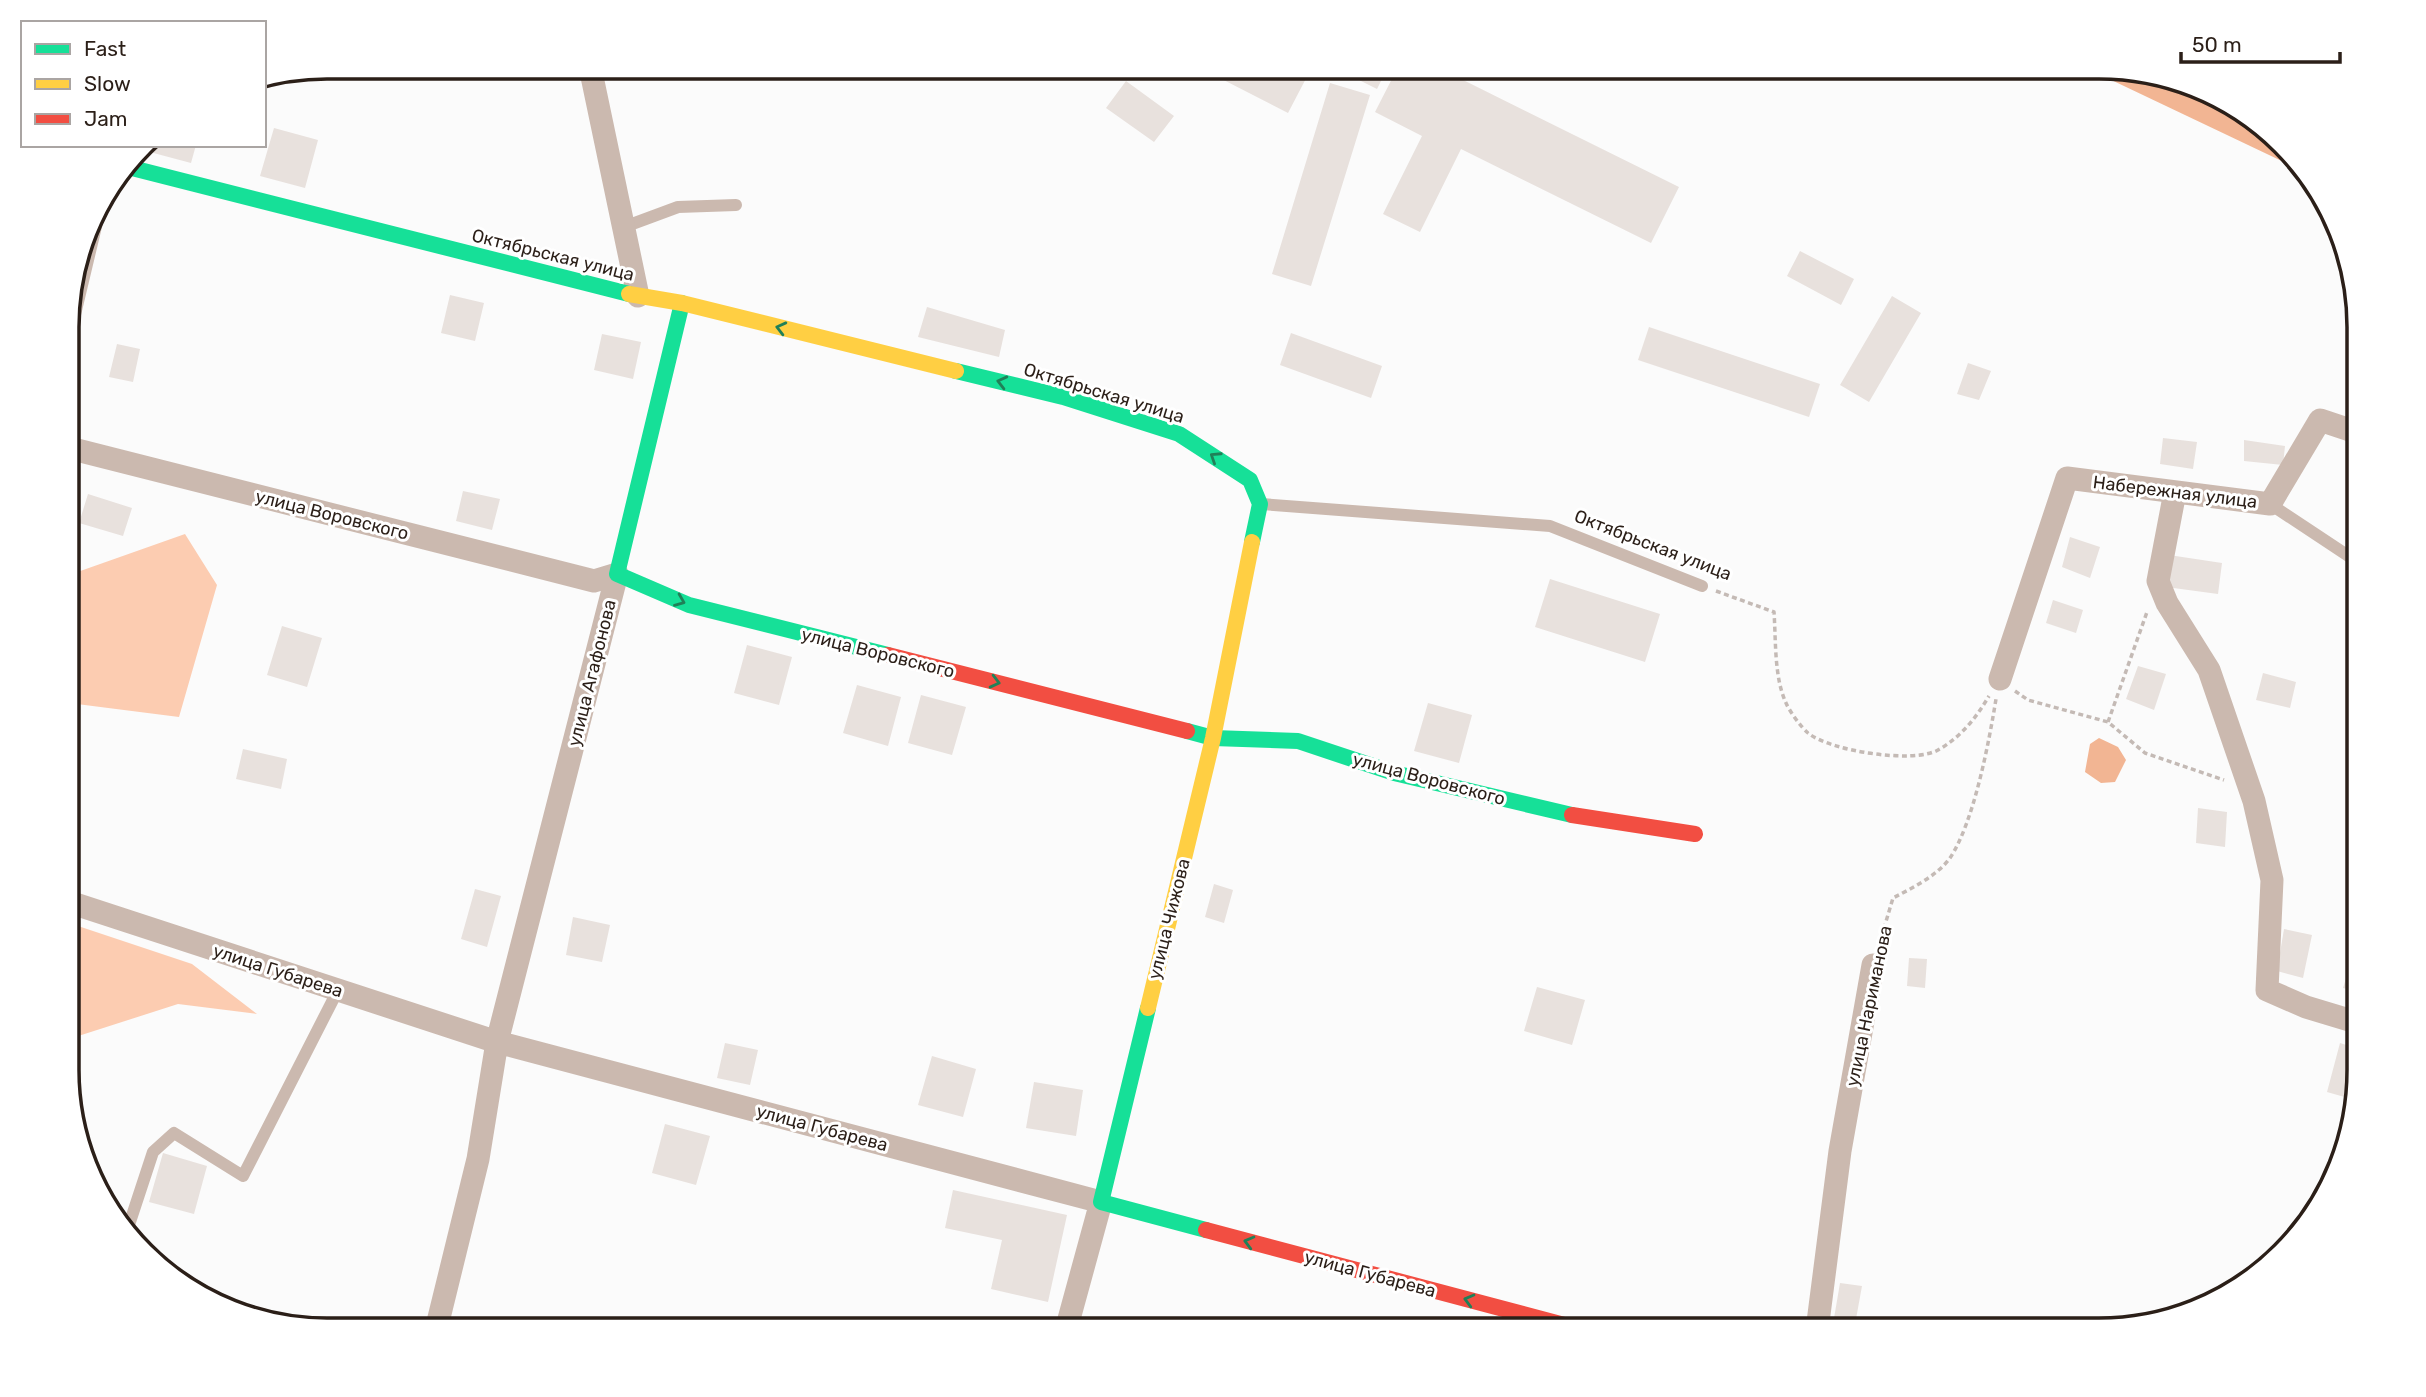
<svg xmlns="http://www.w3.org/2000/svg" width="2426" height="1397" font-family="Rubik,sans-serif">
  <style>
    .forest { fill: #fcccb1 }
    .water { fill: #f2b593 }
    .building { fill: #e8e1dd }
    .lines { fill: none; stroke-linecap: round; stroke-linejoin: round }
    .path { stroke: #c4bab5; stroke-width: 3.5; stroke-dasharray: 5 3.5; stroke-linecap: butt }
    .lane { stroke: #cbb9af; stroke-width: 12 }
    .street { stroke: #cbb9af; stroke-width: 23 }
    .fast { stroke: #16e098; stroke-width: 16 }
    .slow { stroke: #ffcf43; stroke-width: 16 }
    .jam { stroke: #f24e42; stroke-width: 16 }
    .oneway { stroke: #208058 }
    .labels { text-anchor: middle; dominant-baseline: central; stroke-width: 6; stroke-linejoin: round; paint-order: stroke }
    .street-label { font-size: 18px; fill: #2b1f18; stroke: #fff }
    .rim { fill: none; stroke: #2b1f18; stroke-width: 3.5 }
  </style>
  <rect width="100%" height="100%" fill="#fbfbfb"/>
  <path class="forest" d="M185,534L217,585L179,717L69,703V575Z
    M69,923L192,964L257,1014L178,1004L69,1039Z"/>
  <path class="water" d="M2084,67L2167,75L2229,101L2305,172Z
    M2099,738L2118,747L2126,760L2115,782L2101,783L2085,772L2090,744Z"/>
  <path class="building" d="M1214,67H1312L1288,113L1210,73Z
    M1333,67H1388L1377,89Z
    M1398,67H1437L1679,187L1651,243L1461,149L1420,232L1383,214L1422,136L1375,112Z
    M1126,81L1174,116L1154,142L1106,108Z
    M1330,83L1370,95L1311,286L1272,274Z
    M274,128L318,140L305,188L260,176Z
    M148,145H196L191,163L146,151Z
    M1800,251L1854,279L1841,305L1787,276Z
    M450,295L484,303L475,341L441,333Z
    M1892,296L1921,313L1869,402L1840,385Z
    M927,307L1005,330L999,357L918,337Z
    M1649,327L1820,384L1809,417L1638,360Z
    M1291,333L1382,366L1371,398L1280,365Z
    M602,334L641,342L633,379L594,370Z
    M117,344L140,349L133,382L109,377Z
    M1968,363L1991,371L1979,400L1957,394Z
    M2163,438L2197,442L2193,469L2160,464Z
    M2244,440L2285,446L2283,465L2244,461Z
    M463,491L500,499L492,530L456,521Z
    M88,494L132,508L123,536L79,523Z
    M2070,537L2100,547L2090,578L2062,567Z
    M2169,555L2222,563L2218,594L2166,587Z
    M1550,579L1660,614L1645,662L1535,627Z
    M2053,600L2083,610L2076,633L2046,623Z
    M282,626L322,638L307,687L267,675Z
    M747,645L792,657L779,705L734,693Z
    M2138,666L2166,674L2154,710L2126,699Z
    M2263,673L2296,682L2290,708L2256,700Z
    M857,685L901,697L888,746L843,733Z
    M921,695L966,707L952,755L908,743Z
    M1428,703L1472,715L1459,763L1414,751Z
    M243,749L287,759L281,789L236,779Z
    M2198,808L2227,812L2225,847L2196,843Z
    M1214,884L1233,890L1224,923L1205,917Z
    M475,889L501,896L487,947L461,939Z
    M573,917L610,925L602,962L566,955Z
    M2284,929L2312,935L2303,978L2277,971Z
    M2355,950L2359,952V992L2343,988Z
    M1909,958L1927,959L1925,988L1907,986Z
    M1537,987L1585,1000L1572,1045L1524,1031Z
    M725,1043L758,1050L750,1085L717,1078Z
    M2340,1043L2359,1049V1087L2355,1100L2327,1092Z
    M932,1056L976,1069L963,1117L918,1105Z
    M1034,1082L1083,1090L1076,1136L1026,1128Z
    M665,1124L710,1136L696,1185L652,1173Z
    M163,1153L207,1166L194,1214L149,1202Z
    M953,1190L1067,1215L1048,1302L991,1289L1002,1240L945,1228Z
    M1840,1283L1862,1286L1854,1330H1832Z
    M1961,1317L1979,1320L1977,1330H1958Z"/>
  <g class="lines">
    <path class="path" d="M1716,591L1774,612C1776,641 1774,677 1786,703C1790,712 1801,727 1808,733C1830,751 1913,764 1938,750C1961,737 1976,718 1989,696
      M2015,691L2028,700L2108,722L2145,753L2224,780
      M2108,722L2147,612
      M1879,945L1893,898C1912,888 1937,876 1950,858C1974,822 1989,742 1996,699"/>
    <path class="lane" d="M624,227L678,207L736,205
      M1261,504L1550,526L1702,586
      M2270,504L2359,563
      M127,1231L153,1152L174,1133L243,1176L338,990"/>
    <path class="street" d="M590,67L638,296
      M69,316L94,211
      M69,448L594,581L617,574L497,1042L478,1159L436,1330
      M2175,492L2158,581L2167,603L2209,670L2254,801L2272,880L2267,990L2306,1007L2359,1023
      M2000,679L2067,478L2270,504L2320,420L2359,433
      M69,902L497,1042L1101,1202L1066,1330
      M1817,1330L1840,1151L1873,965"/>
    <path class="fast" d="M128,167L629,294
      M682,303L617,574L689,605L888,655
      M956,371L1063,397L1179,434L1250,480L1260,504L1252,542
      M1187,731L1213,738L1298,741L1394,773L1572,815
      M1148,1008L1101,1202L1206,1230"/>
    <path class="slow" d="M629,294L682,303L956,371
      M1148,1008L1213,738L1252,542"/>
    <path class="jam" d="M888,655L1187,731
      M1572,815L1695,834
      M1206,1230L1583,1330"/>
  </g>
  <defs><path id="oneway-chevron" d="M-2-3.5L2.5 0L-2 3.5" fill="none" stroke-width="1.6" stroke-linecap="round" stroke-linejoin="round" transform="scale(1.75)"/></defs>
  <g class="oneway">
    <use href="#oneway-chevron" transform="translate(781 328) rotate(-166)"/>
    <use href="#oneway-chevron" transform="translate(1002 382) rotate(-166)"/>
    <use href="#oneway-chevron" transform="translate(1215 457) rotate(-147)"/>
    <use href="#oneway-chevron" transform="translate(680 601) rotate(22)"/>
    <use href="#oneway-chevron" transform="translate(995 682) rotate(14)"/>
    <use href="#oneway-chevron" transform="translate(1249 1242) rotate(-165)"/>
    <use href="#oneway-chevron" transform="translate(1469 1300) rotate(-165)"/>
  </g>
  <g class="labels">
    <g class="street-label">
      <text transform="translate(553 255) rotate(14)">Октябрьская улица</text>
      <text transform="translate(1104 393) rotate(17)">Октябрьская улица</text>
      <text transform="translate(2175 492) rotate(7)">Набережная улица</text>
      <text transform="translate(332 515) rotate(14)">улица Воровского</text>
      <text transform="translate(1653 545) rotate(21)">Октябрьская улица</text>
      <text transform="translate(878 653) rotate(14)">улица Воровского</text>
      <text transform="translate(592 673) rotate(-76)">улица Агафонова</text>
      <text transform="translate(1429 779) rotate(15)">улица Воровского</text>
      <text transform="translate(1169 919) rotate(-76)">улица Чижова</text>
      <text transform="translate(278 971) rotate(18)">улица Губарева</text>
      <text transform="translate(1869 1006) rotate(-78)">улица Нариманова</text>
      <text transform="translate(822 1128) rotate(15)">улица Губарева</text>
      <text transform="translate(1370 1274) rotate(15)">улица Губарева</text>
    </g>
  </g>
  <path d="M0 0H2426V1397H0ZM327 79H2099A248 248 0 0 1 2347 327V1070A248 248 0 0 1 2099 1318H327A248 248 0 0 1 79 1070V327A248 248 0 0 1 327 79Z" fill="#fff" fill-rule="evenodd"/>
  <path class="rim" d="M327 79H2099A248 248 0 0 1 2347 327V1070A248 248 0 0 1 2099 1318H327A248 248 0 0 1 79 1070V327A248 248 0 0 1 327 79Z"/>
  <rect x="21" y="21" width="245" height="126" fill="#ffffff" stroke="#aaa5a3" stroke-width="2"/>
  <rect x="35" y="44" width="35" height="10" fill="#16e098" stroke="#aaa5a3" stroke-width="2"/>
  <text x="84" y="56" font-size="21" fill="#2b1f18">Fast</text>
  <rect x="35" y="79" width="35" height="10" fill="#ffcf43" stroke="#aaa5a3" stroke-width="2"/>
  <text x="84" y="91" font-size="21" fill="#2b1f18">Slow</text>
  <rect x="35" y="114" width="35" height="10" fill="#f24e42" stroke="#aaa5a3" stroke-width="2"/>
  <text x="84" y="126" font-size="21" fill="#2b1f18">Jam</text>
  <path d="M2181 52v10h159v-10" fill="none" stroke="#2b1f18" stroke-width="3.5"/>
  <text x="2192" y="52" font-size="21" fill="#2b1f18" stroke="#ffffff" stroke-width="5" paint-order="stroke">50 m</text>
</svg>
